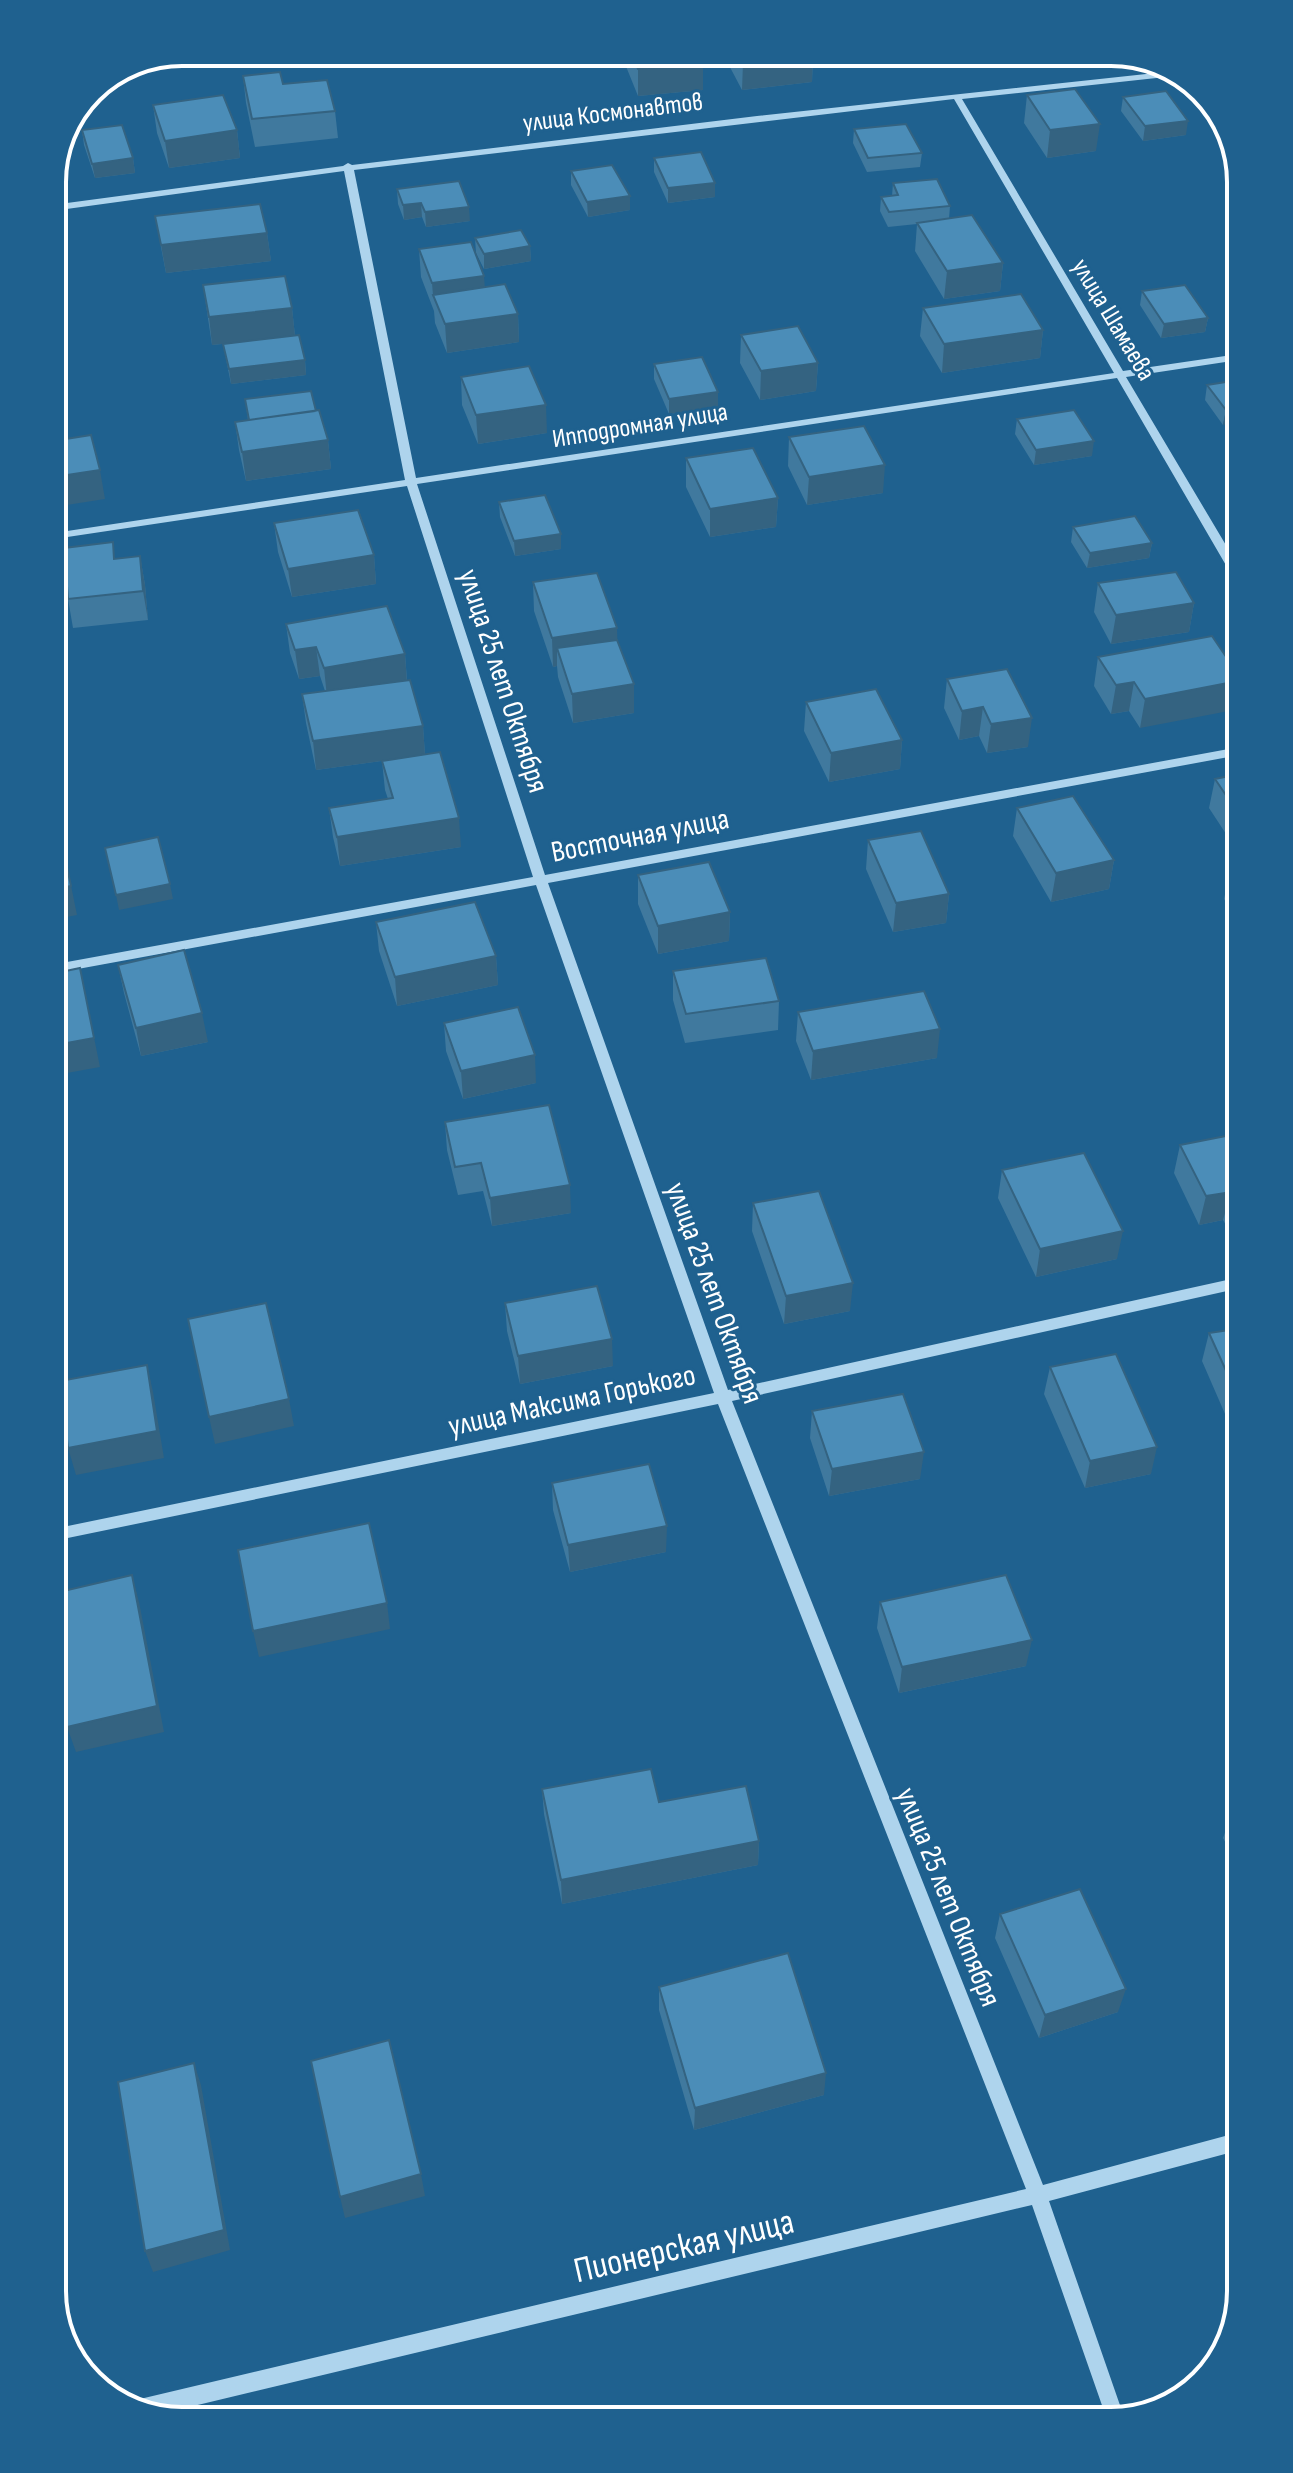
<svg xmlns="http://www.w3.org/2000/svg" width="1293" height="2473" font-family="'Sofia Sans Condensed',sans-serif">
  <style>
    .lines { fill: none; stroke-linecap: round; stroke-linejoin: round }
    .minor { fill: #aed4ed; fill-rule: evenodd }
    .wall { fill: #40799e }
    .shaded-wall { fill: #346381 }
    .building { fill: #4b8db8; stroke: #346381; stroke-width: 2 }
    .labels { text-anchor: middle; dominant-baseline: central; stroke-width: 6; stroke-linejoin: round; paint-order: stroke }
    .far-street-label { font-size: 26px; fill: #fff; stroke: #1f618f }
    .street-label { font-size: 30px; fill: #fff; stroke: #1f618f }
    .near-street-label { font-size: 36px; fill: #fff; stroke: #1f618f }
    .rim { fill: none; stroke: #fff; stroke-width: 4 }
  </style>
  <rect width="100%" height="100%" fill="#1f618f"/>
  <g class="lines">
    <path class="minor" d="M1174,71L1184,75L962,99L1123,371L1232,355V361L1126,377L1233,557V570L1227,567L1117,378L417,484L545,875L1234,748V756L548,883L728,1390L1236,1278V1289L732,1401L1043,2185L1240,2132V2150L1049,2201L1122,2411H1104L1032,2205L156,2415L132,2406L133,2402L140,2399L1026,2189L718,1404L58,1540V1528L714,1393L536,885L56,973V964L533,877L407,486L54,539V533L405,480L344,171L52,211V205L343,166L348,163L352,165L757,116ZM954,99L1114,373L416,478L354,170Z"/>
  </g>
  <path class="wall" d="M623,52H698L703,63V90L638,96L623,59Z
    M722,52H812L813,55L812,82L742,90Z
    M836,52H925L924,63L877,68L874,64L845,67Z
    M243,76L283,84L335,111L338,138L255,147L246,103Z
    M1027,95L1096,151L1047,158L1024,123Z
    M1123,97L1186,135L1143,141L1121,111Z
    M153,105L237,130L240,158L169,168L157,133Z
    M854,129L922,153L920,167L867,172L853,143Z
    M82,130L133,158L135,173L95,178L84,145Z
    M654,158L715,183V197L668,203L654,172Z
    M571,171L630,210L588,217L571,185Z
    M893,183L950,206L949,219L1003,263L1000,291L944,299L915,251L917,224L888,227L880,211L881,197L892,196Z
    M397,189L470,221L426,227L422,217L404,220L398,204Z
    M155,216L267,233L271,261L166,273Z
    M475,238L530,246L531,261L484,269L476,253Z
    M419,249L485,287L518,314L519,342L447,353L435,323L434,311L421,277Z
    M203,285L292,308L295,336L305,360L306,375L231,384L223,344L253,341L212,345Z
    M1142,291L1208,318L1205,332L1161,338L1140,305Z
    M923,308L1043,330L1040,358L942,373L920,336Z
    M741,335L818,363L816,391L760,400L740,363Z
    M654,364L718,407L669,414L654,379Z
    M461,377L547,433L478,444L462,405Z
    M1232,381L1223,425L1205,400L1207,385Z
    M245,399L316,411L328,440L331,469L246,481L239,450L235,422L248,420Z
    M1017,419L1092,456L1034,465L1015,434Z
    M789,437L883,493L807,505L788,466Z
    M686,458L778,498L776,527L710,537L686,487Z
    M499,502L561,534V549L515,556L500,517Z
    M274,523L374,555L376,584L292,597L278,552Z
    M1073,527L1152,543L1149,558L1087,568L1071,542Z
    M140,556L145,585L148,620L73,628L68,599L116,559Z
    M533,582L617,641L634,713L573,723L558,677L557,666L553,667L534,611Z
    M1098,583L1194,603L1189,632L1111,644L1094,612Z
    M286,624L405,654L407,680L423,726L425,755L316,770L306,723L302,694L325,691L320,676L299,679L290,653Z
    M1098,657L1233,667L1140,728L1129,711L1111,714L1094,686Z
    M1007,669L1028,747L987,753L979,736L959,740L944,708L947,679Z
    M806,702L902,740L900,769L829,782L804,731Z
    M382,761L461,847L340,866L333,837L329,808L388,799L385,790Z
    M1234,775V846L1209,808L1215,779Z
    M1017,808L1114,860L1109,889L1051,902L1013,836Z
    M868,840L949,894L946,923L893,932L866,869Z
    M1234,869L1235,916L1224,899L1230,870Z
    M638,875L730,912L729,941L658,954L638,904Z
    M376,922L496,956L498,985L397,1006L379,951Z
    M118,965L208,1042L141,1056L124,993Z
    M673,971L779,1001L778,1030L685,1043L673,1000Z
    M798,1012L937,1058L811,1080L796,1041Z
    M444,1023L536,1083L463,1099L446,1051Z
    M445,1122L571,1213L492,1226L483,1191L458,1195L447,1150Z
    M1236,1134V1233L1231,1234L1223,1220L1199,1225L1174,1173L1180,1145Z
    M1002,1170L1117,1259L1036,1277L998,1198Z
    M753,1203L850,1311L784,1324L752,1231Z
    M505,1303L613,1366L520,1384L507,1331Z
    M1236,1329L1237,1429L1232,1430L1202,1361L1209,1333Z
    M1050,1367L1151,1474L1085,1488L1044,1394Z
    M812,1411L920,1479L829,1496L810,1438Z
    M552,1483L666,1552L570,1572L553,1510Z
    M880,1602L1026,1666L899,1693L877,1628Z
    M542,1789L659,1802L759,1841L758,1865L562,1904L544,1814Z
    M1239,1811V1868L1223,1838L1232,1813Z
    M1000,1914L1118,2012L1039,2038L995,1938Z
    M659,1987L824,2095L694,2130L659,2010Z"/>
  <path class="shaded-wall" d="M846,52H875L874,64L845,67Z
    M878,52H925L924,63L877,68Z
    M813,55L812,82L742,90L743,63Z
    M703,63V90L638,96V69Z
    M1188,121L1186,135L1143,141L1145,126Z
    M1100,124L1096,151L1047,158L1050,130Z
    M237,130L240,158L169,168L165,141Z
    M133,158L135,173L95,178L92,164Z
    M715,183V197L668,203V188Z
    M630,196V210L588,217L587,202Z
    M421,203L422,217L404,220L403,205Z
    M469,207L470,221L426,227L425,212Z
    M267,233L271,261L166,273L161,245Z
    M530,246L531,261L484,269V254Z
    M1003,263L1000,291L944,299L947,271Z
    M484,276L486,304L433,295L432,283Z
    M292,308L295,336L212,345L209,317Z
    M518,314L519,342L447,353L445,324Z
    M1208,318L1205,332L1161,338L1164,324Z
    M1043,330L1040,358L942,373L944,344Z
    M305,360L306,375L231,384L229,369Z
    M818,363L816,391L760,400L761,371Z
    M718,392V407L669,414V399Z
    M546,405L547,433L478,444L476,415Z
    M1232,409V424L1223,425L1226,410Z
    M328,440L331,469L246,481L242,452Z
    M1094,441L1092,456L1034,465L1036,450Z
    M885,465L883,493L807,505L809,477Z
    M100,470L105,499L54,507V477Z
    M778,498L776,527L710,537V509Z
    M561,534V549L515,556L514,541Z
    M1152,543L1149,558L1087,568L1090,553Z
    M374,555L376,584L292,597L288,569Z
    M140,556L145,585L148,620L143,591Z
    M1194,603L1189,632L1111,644L1116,615Z
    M617,628L618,657L557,648V666L553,667L552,638Z
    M316,647L320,676L299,679L295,650Z
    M405,654L407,683L327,697L324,668Z
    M1134,682L1129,711L1111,714L1116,685Z
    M1233,682L1234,710L1140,728L1145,699Z
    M634,684V713L573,723L572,694Z
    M983,707L979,736L959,740L962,711Z
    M1032,718L1028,747L987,753L991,724Z
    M423,726L425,755L316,770L313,741Z
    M902,740L900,769L829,782L831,753Z
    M459,818L461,847L340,866L337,837Z
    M62,841L77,915L56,919V889Z
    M1114,860L1109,889L1051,902L1056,873Z
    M170,884L173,899L119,910L116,895Z
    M949,894L946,923L893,932L896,903Z
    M730,912L729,941L658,954V926Z
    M496,956L498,985L397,1006L395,977Z
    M80,968L100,1067L56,1075V1045Z
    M202,1013L208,1042L141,1056L136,1028Z
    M940,1029L937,1058L811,1080L813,1051Z
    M535,1055L536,1083L463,1099L461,1071Z
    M570,1185L571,1213L492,1226L490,1198Z
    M1231,1192L1223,1220L1199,1225L1206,1196Z
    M1236,1215V1233L1231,1234Z
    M1123,1231L1117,1259L1036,1277L1040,1249Z
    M853,1283L850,1311L784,1324L786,1296Z
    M612,1339L613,1366L520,1384L518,1356Z
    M147,1365L153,1392L164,1458L76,1475L68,1448Z
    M289,1399L294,1426L215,1444L209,1417Z
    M1237,1414V1429L1232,1430Z
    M1157,1447L1151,1474L1085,1488L1090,1461Z
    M924,1452L920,1479L829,1496L832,1469Z
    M667,1526L666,1552L570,1572L568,1545Z
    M132,1575L139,1602L164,1732L76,1752L67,1727Z
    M387,1603L390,1629L259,1657L253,1631Z
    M1032,1640L1026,1666L899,1693L902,1667Z
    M759,1841L758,1865L562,1904L561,1880Z
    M1126,1989L1118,2012L1039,2038L1045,2015Z
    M194,2063L201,2085L230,2250L153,2272L145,2251Z
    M826,2073L824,2095L694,2130L695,2108Z
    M421,2174L425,2196L345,2218L340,2197Z"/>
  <path class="building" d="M631,52H698L703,63L638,69Z
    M737,52H812L813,55L743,63Z
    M280,72L283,84L327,80L335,111L252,119L243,76Z
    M1075,89L1100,124L1050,130L1027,95Z
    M1166,91L1188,121L1145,126L1123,97Z
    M223,95L237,130L165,141L153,105Z
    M906,124L922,153L868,158L854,129Z
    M122,125L133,158L92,164L82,130Z
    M701,152L715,183L668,188L654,158Z
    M612,165L630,196L587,202L571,171Z
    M937,179L950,206L889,212L881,197L898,195L893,183Z
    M459,181L469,207L425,212L421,203L403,205L397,189Z
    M260,204L267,233L161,245L155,216Z
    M972,215L1003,263L947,271L917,223Z
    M521,230L530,246L484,254L475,238Z
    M471,242L484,276L432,283L419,249Z
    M285,276L292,308L209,317L203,285Z
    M505,284L518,314L445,324L433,295Z
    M1185,285L1208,318L1164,324L1142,291Z
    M1021,294L1043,330L944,344L923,308Z
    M798,326L818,363L761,371L741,335Z
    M299,335L305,360L229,369L223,344Z
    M702,357L718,392L669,399L654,364Z
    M529,366L546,405L476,415L461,377Z
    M1232,381V409L1226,410L1207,385Z
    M311,391L316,411L249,420L245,399Z
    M319,410L328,440L242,452L235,422Z
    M1074,410L1094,441L1036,450L1017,419Z
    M864,426L885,465L809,477L789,437Z
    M91,435L100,470L54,477L53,441Z
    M753,448L778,498L710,509L686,458Z
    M545,495L561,534L514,541L499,502Z
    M358,510L374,555L288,569L274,523Z
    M1135,516L1152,543L1090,553L1073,527Z
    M113,542L114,559L140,556L143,591L68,599L64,548Z
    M1176,572L1194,603L1116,615L1098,583Z
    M597,573L617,628L552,638L533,582Z
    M387,606L405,654L324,668L316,647L295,650L286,624Z
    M1212,636L1233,667V682L1145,699L1134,682L1116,685L1098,657Z
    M617,640L634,684L572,694L557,648Z
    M1007,669L1032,718L991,724L983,707L962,711L947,679Z
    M410,680L423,726L313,741L302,694Z
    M876,689L902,740L831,753L806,702Z
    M440,752L459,818L337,837L329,808L393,798L382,761Z
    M1234,775V807L1215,779Z
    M1073,796L1114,860L1056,873L1017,808Z
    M55,812L71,886L56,889Z
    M921,831L949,894L896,903L868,840Z
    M158,837L170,884L116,895L105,848Z
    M709,862L730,912L658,926L638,875Z
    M475,902L496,956L395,977L376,922Z
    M184,950L202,1013L136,1028L118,965Z
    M766,958L779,1001L686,1014L673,971Z
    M80,968L94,1038L56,1045V973Z
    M924,991L940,1029L813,1051L798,1012Z
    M518,1007L535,1055L461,1071L444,1023Z
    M549,1105L570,1185L490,1198L481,1163L455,1167L445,1122Z
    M1236,1134V1202L1231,1192L1206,1196L1180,1145Z
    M1084,1153L1123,1231L1040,1249L1002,1170Z
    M819,1191L853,1283L786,1296L753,1203Z
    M597,1286L612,1339L518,1356L505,1303Z
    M266,1303L289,1399L209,1417L188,1319Z
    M1236,1329L1237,1395L1209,1333Z
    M1116,1354L1157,1447L1090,1461L1050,1367Z
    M147,1365L157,1431L68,1448L60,1381Z
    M903,1394L924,1452L832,1469L812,1411Z
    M649,1464L667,1526L568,1545L552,1483Z
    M369,1523L387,1603L253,1631L238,1550Z
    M132,1575L157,1706L67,1727L59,1676V1592Z
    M1006,1575L1032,1640L902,1667L880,1602Z
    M651,1769L659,1802L746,1786L759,1841L561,1880L542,1789Z
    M1239,1811V1826L1232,1813Z
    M1080,1889L1126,1989L1045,2015L1000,1914Z
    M788,1953L826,2073L695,2108L659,1987Z
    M389,2040L421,2174L340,2197L311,2061Z
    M194,2063L224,2230L145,2251L118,2082Z"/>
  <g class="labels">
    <g class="far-street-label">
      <text transform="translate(613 113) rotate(-7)">улица Космонавтов</text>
      <text transform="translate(1113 320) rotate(59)">улица Шамаева</text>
      <text transform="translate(640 426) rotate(-9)">Ипподромная улица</text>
    </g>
    <g class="street-label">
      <text transform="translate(503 681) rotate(72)">улица 25 лет Октября</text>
      <text transform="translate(640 836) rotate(-11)">Восточная улица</text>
      <text transform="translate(714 1293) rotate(70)">улица 25 лет Октября</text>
      <text transform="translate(572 1401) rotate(-12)">улица Максима Горького</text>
      <text transform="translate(948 1897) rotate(68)">улица 25 лет Октября</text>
    </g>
    <g class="near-street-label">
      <text transform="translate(684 2247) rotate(-13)">Пионерская улица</text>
    </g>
  </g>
  <path d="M0 0H1293V2473H0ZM182 66H1111A116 116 0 0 1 1227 182V2291A116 116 0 0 1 1111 2407H182A116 116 0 0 1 66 2291V182A116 116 0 0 1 182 66Z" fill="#1f618f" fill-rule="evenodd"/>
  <path class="rim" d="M182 66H1111A116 116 0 0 1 1227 182V2291A116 116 0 0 1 1111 2407H182A116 116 0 0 1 66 2291V182A116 116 0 0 1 182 66Z"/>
</svg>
